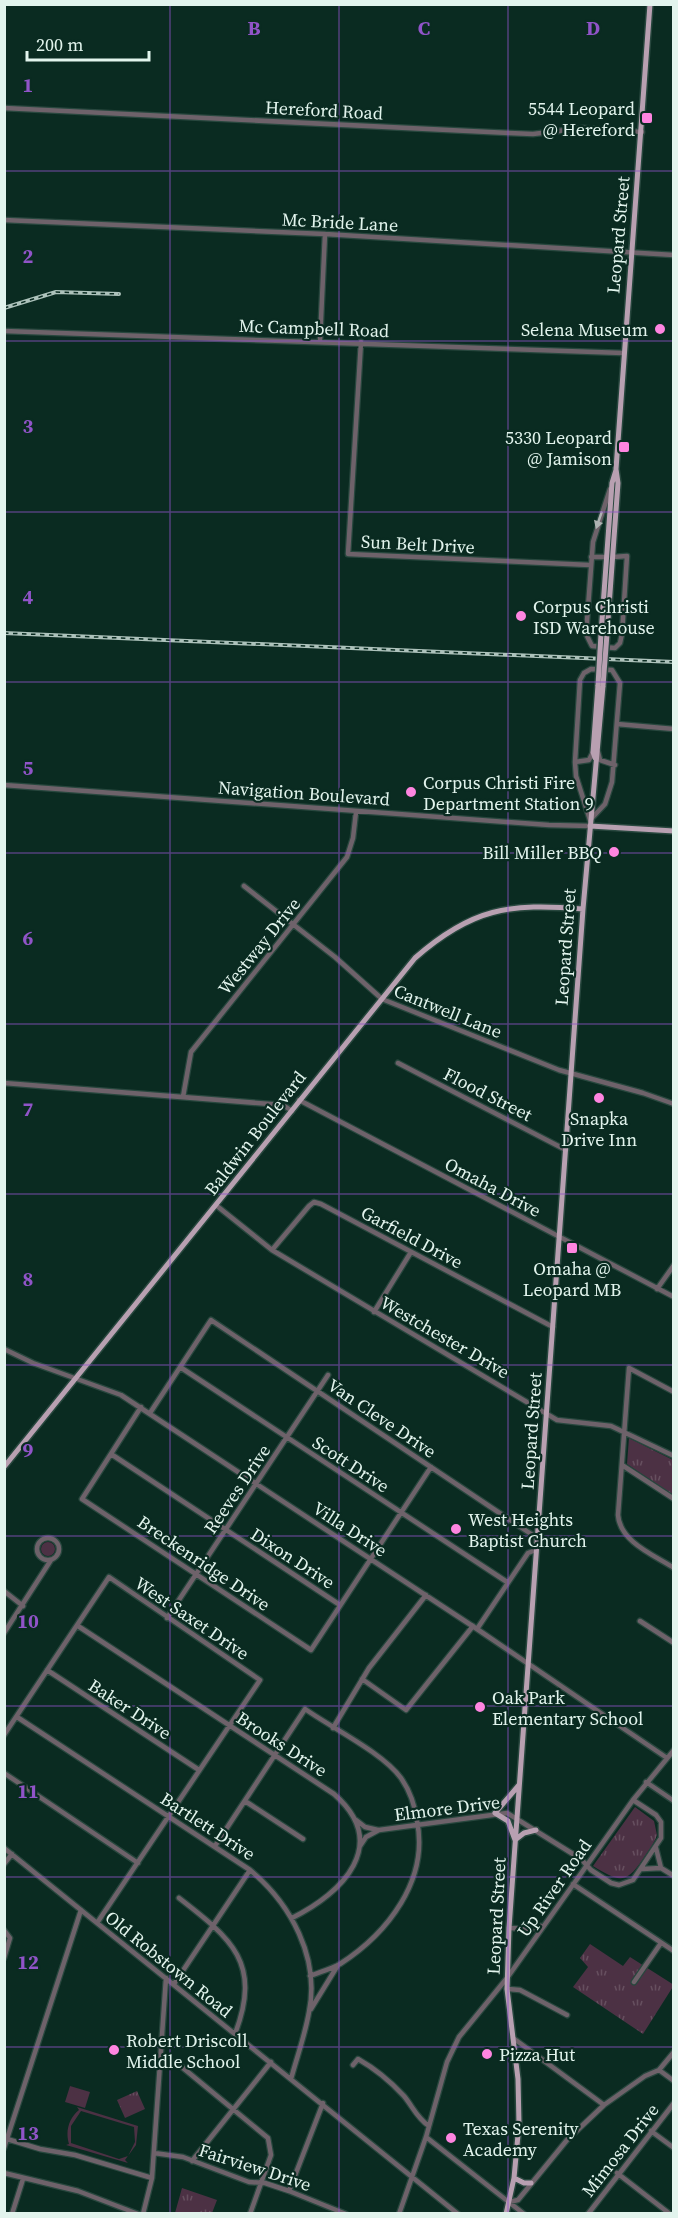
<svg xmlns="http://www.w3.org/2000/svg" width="678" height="2218" font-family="'Source Serif 4',serif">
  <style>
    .green { fill: #4c3144; fill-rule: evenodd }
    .park { fill: url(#park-tufts) }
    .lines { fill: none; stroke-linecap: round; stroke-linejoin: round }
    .minor-casing { stroke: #28473e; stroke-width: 7 }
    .major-casing { stroke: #28473e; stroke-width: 8 }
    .minor { stroke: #6e626a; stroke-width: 4.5 }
    .major { stroke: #b8a0b1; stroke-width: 5 }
    .rail-casing { stroke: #adc2bb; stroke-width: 4 }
    .rail { stroke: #0a2b21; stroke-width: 1.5; stroke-dasharray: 4.5; stroke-linecap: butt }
    .major-bridge-casing { stroke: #28473e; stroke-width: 8; stroke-linecap: butt }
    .major-bridge { stroke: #b8a0b1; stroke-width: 5 }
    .oneway { fill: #aeb2b2 }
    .grid { fill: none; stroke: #9054c8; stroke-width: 1.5; stroke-opacity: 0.55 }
    .poi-dot { fill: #fe85e0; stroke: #0a2b21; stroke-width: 2 }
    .labels { text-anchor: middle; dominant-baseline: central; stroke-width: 4.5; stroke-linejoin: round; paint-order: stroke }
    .poi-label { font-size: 18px; fill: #e2f4ed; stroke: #0a2b21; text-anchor: start }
    .street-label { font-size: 18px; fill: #e2f4ed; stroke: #0a2b21 }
    .grid-label { font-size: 20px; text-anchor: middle; font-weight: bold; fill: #9054c8; stroke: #0a2b21; stroke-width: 4.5; stroke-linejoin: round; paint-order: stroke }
  </style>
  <defs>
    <pattern id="park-tufts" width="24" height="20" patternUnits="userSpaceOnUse" patternTransform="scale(1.5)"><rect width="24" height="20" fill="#4c3144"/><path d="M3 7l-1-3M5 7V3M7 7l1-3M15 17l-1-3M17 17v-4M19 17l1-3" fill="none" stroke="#664f5f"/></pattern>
  </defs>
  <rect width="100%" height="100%" fill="#0a2b21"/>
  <path class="green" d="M41 1549a7 7 0 1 1 14 0a7 7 0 1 1-14 0Z
    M70,2086L90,2092L85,2108L65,2102Z
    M77,2107L138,2126L136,2145L125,2160L128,2163L66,2145L69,2144C65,2131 69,2118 79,2110ZM81,2111L134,2127L135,2142L128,2156L119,2159L71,2143V2126Z"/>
  <path class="park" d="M629,1438L673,1460V1495L627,1464Z
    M635,1807L654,1821L657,1835C654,1844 648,1851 643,1859C625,1886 618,1881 593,1866Z
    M590,1944L623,1966L630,1957L674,1985L643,2034L573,1987L588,1967L580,1958Z
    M137,2091L145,2109L125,2118L117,2100Z
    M182,2188L217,2200L212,2213H175Z"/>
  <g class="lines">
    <defs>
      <path id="minor" d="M4,108L509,133L533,134L583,128L642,132
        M4,220L325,234L674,255
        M4,331L623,353
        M320,341L325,234
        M361,342L348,554L590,565
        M610,489L593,542L586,634L592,646L615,648L620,643L622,634L627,556L613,557
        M591,557H607
        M591,669L612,670L620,683L612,782L605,804L590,820L576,776L575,762L580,680L584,673Z
        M617,724L674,729
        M598,752L600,760L615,765
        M575,762L589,760L593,752
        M4,785L549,825L590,826
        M244,886L335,957L382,999L559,1070L643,1093L674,1104
        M398,1063L566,1150
        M4,1083L283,1105L292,1111
        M183,1097L191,1052L347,857L353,838L356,812
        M299,1100L674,1297
        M217,1206L272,1250L557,1420L611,1426L674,1456
        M272,1250L309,1206L314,1202L321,1204L553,1327
        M657,1289L674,1265
        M374,1312L411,1252
        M4,1349L33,1363L121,1395L477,1629L667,1758
        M180,1367L507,1582
        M674,1392L629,1368L618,1515C620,1542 654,1555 674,1568
        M141,1407L82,1499L311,1650L431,1467
        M150,1413L211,1320L537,1538
        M111,1454L340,1605
        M622,1465L674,1499
        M37 1549a11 11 0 1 1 22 0a11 11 0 1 1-22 0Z
        M4,1591L23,1606
        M167,1618L328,1375
        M640,1621L674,1643
        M78,1626L334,1794C391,1844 343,1893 292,1918
        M477,1629L528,1553L536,1550
        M4,1633L51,1560
        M47,1670L199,1770
        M362,1679L406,1710L473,1626
        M17,1717L250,1870C291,1904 320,1958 309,2012C305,2035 297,2057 291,2079
        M333,1728L369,1668L426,1595
        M4,1735L109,1577L260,1680L97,1923
        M4,1773L138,1863
        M646,1782L674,1801
        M245,1801L303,1839
        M356,1820L365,1827L378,1830
        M215,1846L305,1709C332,1728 383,1753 401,1778C410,1791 415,1806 417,1821C429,1880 388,1933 340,1964C331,1969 320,1972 310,1976
        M360,1846L366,1837L379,1830L507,1813L581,1859L591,1870L611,1883L619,1885L633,1880L661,1838V1822L656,1815L633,1800
        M4,1848L458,2214
        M656,1848L661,1868L674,1876
        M4,1864L12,1854
        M642,1869L661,1868
        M573,1884L674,1951
        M179,1898C232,1939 262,1963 235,2034
        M509,1928L530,1929L541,1926
        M4,1930L10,1938L4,1958
        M634,1982L661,1943
        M174,1984L250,1870
        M507,1989L520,1990L567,2015
        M311,2009L338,1965
        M513,2038L604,2105
        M161,2058L177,2063L268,2138L271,2155L250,2214
        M353,2065L358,2059C374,2068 391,2082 404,2096C413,2107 417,2118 429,2126
        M659,2070L674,2081
        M651,2131L674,2148
        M426,2137L524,2214
        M7,2139L40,2149L75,2155L152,2178
        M4,2148L81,1910
        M154,2153L183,2157L249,2182L265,2183L289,2191L346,2214
        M192,2161L271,2062
        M4,2173L78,2191L138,2214
        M617,2173L670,2214
        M289,2191L323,2103
        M509,2202L518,2200L567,2140L604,2105L645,2076L659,2070L674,2052
        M12,2214L23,2179
        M143,2214L152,2178L166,1978
        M399,2214L426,2137L447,2062L459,2037L507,1978L633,1800L674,1750
        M588,2214L674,2103"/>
      <path id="major" d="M601,634L612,483L616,470
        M607,634L618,483L616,469L650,4
        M595,758L593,752L598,685
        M590,826L674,831
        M4,1467L415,958C472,908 509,903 583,909
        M519,1785L495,1813L508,1821L515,1840L524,1833L536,1830
        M514,2178L524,2183H531
        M506,2214L514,2178L519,2124L518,2079L507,1989L509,1928L583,909L603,686"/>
    </defs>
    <use href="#minor" class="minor-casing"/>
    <use href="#major" class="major-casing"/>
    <use href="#minor" class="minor"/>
    <use href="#major" class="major"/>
    <defs>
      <path id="rail" d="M4,308L56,292L119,294
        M4,633L674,662"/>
    </defs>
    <use href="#rail" class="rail-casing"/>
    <use href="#rail" class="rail"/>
    <defs>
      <path id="major-bridge" d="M598,685L601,634
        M603,686L607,634"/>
    </defs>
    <use href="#major-bridge" class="major-bridge-casing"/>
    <use href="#major-bridge" class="major-bridge"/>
  </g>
  <defs><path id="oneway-solid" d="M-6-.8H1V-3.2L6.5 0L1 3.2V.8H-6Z" transform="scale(1.5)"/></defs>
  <use class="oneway" href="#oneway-solid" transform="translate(599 520) rotate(109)"/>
  <path class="grid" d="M170,4V2214M339,4V2214M508,4V2214M4,171H674M4,341H674M4,512H674M4,682H674M4,853H674M4,1024H674M4,1194H674M4,1365H674M4,1536H674M4,1706H674M4,1877H674M4,2047H674"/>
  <g class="poi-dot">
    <rect x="641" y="112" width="12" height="12" rx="3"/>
    <circle cx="660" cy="329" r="6"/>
    <rect x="618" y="441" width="12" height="12" rx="3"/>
    <circle cx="521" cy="616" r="6"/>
    <circle cx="411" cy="792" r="6"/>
    <circle cx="614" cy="852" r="6"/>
    <circle cx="599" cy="1098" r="6"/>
    <rect x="566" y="1242" width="12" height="12" rx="3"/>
    <circle cx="456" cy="1529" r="6"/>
    <circle cx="480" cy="1707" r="6"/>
    <circle cx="114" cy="2050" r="6"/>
    <circle cx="487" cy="2054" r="6"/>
    <circle cx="451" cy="2138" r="6"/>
  </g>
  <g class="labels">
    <g class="poi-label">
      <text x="635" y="108" text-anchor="end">5544 Leopard<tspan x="635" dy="21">@ Hereford</tspan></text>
      <text x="648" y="329" text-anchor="end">Selena Museum</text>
      <text x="612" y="437" text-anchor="end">5330 Leopard<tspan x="612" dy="21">@ Jamison</tspan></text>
      <text x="533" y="606">Corpus Christi<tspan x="533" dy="21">ISD Warehouse</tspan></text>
      <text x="423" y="782">Corpus Christi Fire<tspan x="423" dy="21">Department Station 9</tspan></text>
      <text x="602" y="852" text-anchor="end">Bill Miller BBQ</text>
      <text x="599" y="1118" text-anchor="middle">Snapka<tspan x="599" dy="21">Drive Inn</tspan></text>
      <text x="572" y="1268" text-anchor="middle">Omaha @<tspan x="572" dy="21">Leopard MB</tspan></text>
      <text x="468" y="1519">West Heights<tspan x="468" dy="21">Baptist Church</tspan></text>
      <text x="492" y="1697">Oak Park<tspan x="492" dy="21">Elementary School</tspan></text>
      <text x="126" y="2040">Robert Driscoll<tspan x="126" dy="21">Middle School</tspan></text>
      <text x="499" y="2054">Pizza Hut</text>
      <text x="463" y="2128">Texas Serenity<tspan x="463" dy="21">Academy</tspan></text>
    </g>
    <g class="street-label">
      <text transform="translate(324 110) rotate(3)">Hereford Road</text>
      <text transform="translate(340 222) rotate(3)">Mc Bride Lane</text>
      <text transform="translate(618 235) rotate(-85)">Leopard Street</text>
      <text transform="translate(314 328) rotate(2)">Mc Campbell Road</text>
      <text transform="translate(418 544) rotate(3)">Sun Belt Drive</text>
      <text transform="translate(304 793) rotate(4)">Navigation Boulevard</text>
      <text transform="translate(259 946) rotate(-51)">Westway Drive</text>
      <text transform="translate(565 947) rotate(-86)">Leopard Street</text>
      <text transform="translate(448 1011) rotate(22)">Cantwell Lane</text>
      <text transform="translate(488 1094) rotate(27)">Flood Street</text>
      <text transform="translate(255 1133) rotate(-52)">Baldwin Boulevard</text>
      <text transform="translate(493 1187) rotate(28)">Omaha Drive</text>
      <text transform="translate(412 1237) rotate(28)">Garfield Drive</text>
      <text transform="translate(445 1337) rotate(30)">Westchester Drive</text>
      <text transform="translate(382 1418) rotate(34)">Van Cleve Drive</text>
      <text transform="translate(531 1431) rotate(-86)">Leopard Street</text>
      <text transform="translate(351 1464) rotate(33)">Scott Drive</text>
      <text transform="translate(237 1489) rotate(-56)">Reeves Drive</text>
      <text transform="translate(350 1529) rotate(33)">Villa Drive</text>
      <text transform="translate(293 1558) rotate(33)">Dixon Drive</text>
      <text transform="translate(204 1563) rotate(34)">Breckenridge Drive</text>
      <text transform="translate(192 1618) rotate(34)">West Saxet Drive</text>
      <text transform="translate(130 1709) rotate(33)">Baker Drive</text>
      <text transform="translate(282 1744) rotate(33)">Brooks Drive</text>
      <text transform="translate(447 1808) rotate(-7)">Elmore Drive</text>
      <text transform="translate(208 1826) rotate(33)">Bartlett Drive</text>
      <text transform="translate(554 1888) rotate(-55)">Up River Road</text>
      <text transform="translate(496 1916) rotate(-87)">Leopard Street</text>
      <text transform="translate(169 1964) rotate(39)">Old Robstown Road</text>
      <text transform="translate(620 2150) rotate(-52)">Mimosa Drive</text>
      <text transform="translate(255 2167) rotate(18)">Fairview Drive</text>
    </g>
  </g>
  <g class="grid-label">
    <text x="254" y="35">B</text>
    <text x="424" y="35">C</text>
    <text x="593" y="35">D</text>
    <text x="28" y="92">1</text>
    <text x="28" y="263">2</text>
    <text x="28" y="433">3</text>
    <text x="28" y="604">4</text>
    <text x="28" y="775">5</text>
    <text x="28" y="945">6</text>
    <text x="28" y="1116">7</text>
    <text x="28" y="1286">8</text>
    <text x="28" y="1457">9</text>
    <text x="28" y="1628">10</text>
    <text x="28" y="1798">11</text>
    <text x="28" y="1969">12</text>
    <text x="28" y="2140">13</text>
  </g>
  <rect width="678" height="2218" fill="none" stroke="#e2f4ed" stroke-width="12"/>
  <path d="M27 51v9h122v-9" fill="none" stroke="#e2f4ed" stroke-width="3"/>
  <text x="36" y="51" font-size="18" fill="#e2f4ed" stroke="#0a2b21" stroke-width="4.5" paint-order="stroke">200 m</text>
</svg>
